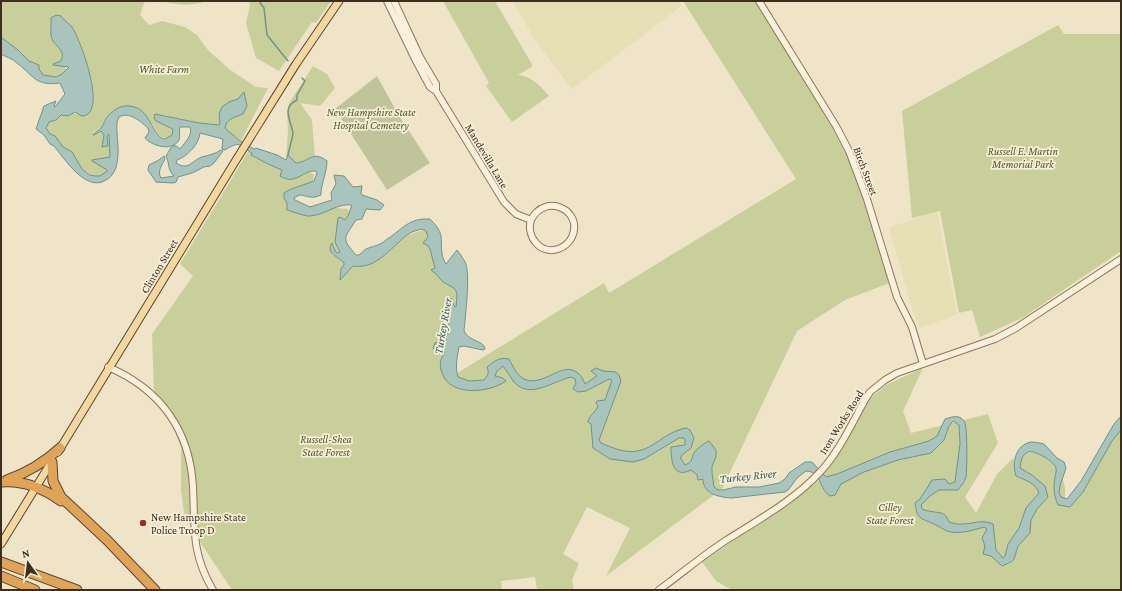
<svg xmlns="http://www.w3.org/2000/svg" width="1122" height="591" font-family="'Crimson Pro',serif">
  <style>
    .farmland { fill: #e6deb5 }
    .green { fill: #c9cf9b }
    .cemetery { fill: #bfc49a }
    .water { fill: #a9c4bc; stroke: #6f938a }
    .lines { fill: none; stroke-linecap: round; stroke-linejoin: round }
    .stream { stroke: #6f938a; stroke-width: 1.5 }
    .minor-casing { stroke: #8d765c; stroke-width: 8 }
    .major-casing { stroke: #5b4430; stroke-width: 9 }
    .highway-casing { stroke: #5b4430; stroke-width: 11 }
    .minor { stroke: #faf1dc; stroke-width: 6 }
    .major { stroke: #f3d9a0; stroke-width: 7 }
    .highway { stroke: #e0a458; stroke-width: 9 }
    .poi-dot { fill: #9e2a2b; stroke: #f7eed8; stroke-width: 1.5 }
    .labels { text-anchor: middle; dominant-baseline: central; stroke-width: 3.5; stroke-linejoin: round; paint-order: stroke }
    .park-label { font-size: 11px; font-style: italic; fill: #4d5a26; stroke: #f7eed8 }
    .street-label { font-size: 11px; fill: #3d2e20; stroke: #f7eed8 }
    .poi-label { font-size: 11px; fill: #3d2e20; stroke: #f7eed8; text-anchor: start }
    .water-label { font-size: 12px; font-style: italic; fill: #2f5d5a; stroke: #f7eed8 }
  </style>
  <rect width="100%" height="100%" fill="#f0e4c8"/>
  <path class="farmland" d="M513,1H678L682,6L572,89L536,42Z
    M937,211L957,314L920,328L912,308L889,228Z"/>
  <path class="green" d="M1,1H145L140,15L149,25L162,21L185,27L197,35L208,50L229,69L256,87L268,88L241,141L219,125L199,123L163,115L156,121L173,129C174,133 173,134 170,136C158,143 156,127 149,121C143,116 133,113 126,109L104,121L103,126L93,132L94,135L101,131L104,135V142L110,129L112,156L107,167L104,175L100,178C77,171 62,149 46,132L45,128L48,121L56,120C63,111 72,113 83,115L90,111L64,56L66,69L62,75L46,79L1,42Z
    M163,1H207C191,6 178,6 163,1Z
    M248,1H331L316,23L312,22L279,71L256,58L246,23L250,5Z
    M443,1H495L533,66L518,75C531,76 541,86 549,96L512,122L486,86L489,83Z
    M683,1H756L844,144L842,145L862,190L892,282L845,300L797,331L722,489L606,576L630,528L587,507L563,554L579,563L572,580L574,590H537L535,577L501,581L502,590H232L202,545L184,512L181,491V447L173,427L154,393L152,334L193,276L180,264L249,150L255,158L294,173L309,172L314,174L313,183L298,187L293,200L299,205L348,209L350,216L342,226L345,254L379,258L408,235L423,230L427,233L458,287L459,309L454,375L604,283L609,293L796,179Z
    M1058,25L1064,34H1121V251L1022,318L980,337L972,310L959,313L940,211L912,218L902,111Z
    M313,66L327,74L335,88L320,106L300,103L312,120L315,157C309,158 301,163 296,163L288,155L286,160L288,130L287,113L289,103Z
    M923,368L903,411L911,433L988,414L998,443L965,497L976,513L997,474L1013,458L1016,466L1021,453L1038,452L1052,458L1060,471L1065,487V506L1121,427V590H732L716,581L702,562L821,479L848,431L868,400L886,385Z"/>
  <path class="cemetery" d="M377,76L399,116L430,163L387,190L335,109Z"/>
  <path class="water" d="M56,15L61,16C64,21 69,23 72,27C80,39 108,113 83,116C80,116 78,113 75,112L68,116L61,115L56,120L49,122L46,128L50,134L55,136L63,147L72,152L82,169L90,175L95,176H100L107,171V170L92,161V160L110,157L109,134L107,136L108,146L102,147L104,135L101,131L94,135H93C95,131 99,131 102,127C104,124 105,119 108,116C114,110 120,105 129,106C151,107 151,136 164,139C166,139 170,136 172,135L173,129L156,121L154,118L155,114L199,123L219,125L220,124L219,114L222,107L229,102L238,99L244,92L247,106L243,114C235,117 226,119 225,128L240,141L254,149L256,148L277,155L286,160L288,155L296,163C309,162 313,150 327,161C327,172 320,188 321,195C318,196 314,198 311,197C303,197 303,192 294,198L295,200L310,207L332,200L331,193L336,184L334,175L344,176L353,187L362,186L361,193L362,195L377,200L384,205L380,210L366,209L362,219L356,220C345,238 340,237 356,255H359C362,253 364,250 366,249C373,246 379,246 386,240C403,229 408,218 430,219C435,224 440,230 441,236C442,245 440,256 446,264L457,250C459,252 464,260 465,262C471,273 465,318 464,331C469,342 484,340 485,349L483,350L464,346L459,347C457,358 455,367 458,377L469,381L484,380C487,376 490,373 487,367C494,361 500,357 509,359C513,366 517,376 524,379C544,388 561,360 578,373C582,376 583,380 585,384L597,376L591,371L596,368L603,371L616,372L619,375L621,381L599,440L601,443C622,452 636,457 657,442C666,436 675,430 686,428L690,430L694,438L691,448L681,456V459L685,465C694,461 690,460 694,453C695,450 706,442 709,441L716,450V457L712,466V473L714,487L718,490H723L736,487H759L779,483L785,479L789,473L805,462H812L826,477L837,474L890,452L929,441L937,436L945,419C952,417 959,414 964,421C968,426 967,469 966,477C965,481 961,486 958,490H939L930,496L921,505L922,509C928,512 941,512 944,514C946,516 948,520 949,522C953,523 958,525 962,524C974,524 982,519 993,524L996,550L1003,558L1005,556L1008,544L1019,528L1026,508L1039,493C1036,483 1025,480 1016,476C1012,463 1015,445 1031,442C1035,442 1040,443 1044,444L1057,458L1064,462L1066,468L1060,486L1059,493L1061,497L1067,499L1081,481L1114,424L1121,416V430L1112,441L1083,492L1070,507L1058,505C1054,496 1053,488 1055,478C1055,475 1057,471 1056,468C1055,462 1034,449 1028,452C1021,455 1021,462 1020,468L1032,475L1045,486L1048,497L1037,509L1031,520L1030,533L1018,546L1014,559L1011,562L1002,566L991,556L983,554L985,546L982,538L987,529L984,527C974,530 958,535 947,531C943,529 938,526 934,524C920,518 917,519 915,503L920,499L932,480L945,479L949,484L955,482L960,444L959,425L953,421L949,426L944,440L931,453L898,460L864,472L841,484L835,495L830,496C818,489 823,472 806,471L797,478L789,489L785,492L731,498C719,497 703,494 703,479L698,480L697,475L691,470C673,479 671,461 671,447L685,445V440L684,438H679L644,459L633,462L610,459L593,448L591,424L588,422C589,415 596,412 598,406L596,403L597,401L605,400L612,380L609,379L586,391L578,392L573,389L576,383L575,379L571,377C553,381 530,400 514,382C510,377 507,371 503,366L497,371L495,376L503,378L506,381C489,393 450,397 442,373C439,365 440,359 445,352L443,351L437,352L433,348L435,343L438,342L443,343L446,341L449,319L447,302L451,298L454,306L456,307L457,296L456,291L454,288L443,282L436,274L431,270L435,268L430,249L428,246L423,243L428,237L426,231L422,229C418,230 414,231 410,233C392,245 378,270 353,266L340,280L341,269L344,265V263C339,257 325,253 332,243L335,251L337,253L340,252L335,242L338,218L340,217L345,220L348,216L352,205C337,203 325,215 310,216C306,217 291,211 287,210V203L284,198V193L289,190L314,181L317,173L316,171C302,170 296,186 280,176L282,170L268,164L251,155L252,153C238,144 240,141 225,150L222,149L223,139L200,133C199,144 188,156 177,160L176,163C189,171 191,161 202,157C209,155 215,154 221,150L223,151L214,163L210,166L204,167L192,173L178,177L176,182L173,183L156,182L148,170L149,165L159,160L164,156L165,159C162,165 157,171 161,178L174,176C167,169 170,164 166,156C170,150 172,141 180,149C185,142 193,136 190,127H180C178,131 181,135 179,140C172,152 152,146 145,138L149,132L148,128C140,121 129,111 119,117L117,122C116,136 120,149 117,163C116,170 112,177 106,180C86,193 64,158 54,146L50,144L44,135L36,129L44,106L56,101L54,106L55,107L65,94L60,83C35,86 35,77 17,63C13,59 6,57 1,54V37L18,50L29,61L39,65V69L43,75L56,77L62,74L69,67L53,65V64L61,61C66,52 57,47 53,41C49,35 52,25 51,18Z"/>
  <g class="lines">
    <path class="stream" d="M262,1L260,3L264,8L267,35L288,61
      M288,155C289,149 293,137 293,133C291,121 281,107 297,100V95L305,81L302,78"/>
    <defs>
      <path id="minor" d="M387,1L415,59L430,87L436,91L504,202L516,214L531,220C545,192 584,210 572,237C569,243 564,247 558,249C540,255 526,236 531,220
        M394,1L420,57L436,84V91
        M759,1L836,126L849,151L867,199L897,297L912,327L923,364
        M108,367C160,389 190,430 193,487C195,528 191,553 213,590
        M659,590C681,574 702,556 725,541C758,520 795,500 821,471C839,452 853,421 866,398L870,392L885,380L897,373L995,339L1016,328L1121,259"/>
      <path id="major" d="M58,452L233,165L296,64L339,1
        M1,544L52,461"/>
      <path id="highway" d="M52,462L53,481L61,497L107,540L155,590
        M7,480C26,473 45,462 60,448
        M1,482C24,480 43,488 61,501
        M1,562L77,590
        M1,576L35,590"/>
    </defs>
    <use href="#minor" class="minor-casing"/>
    <use href="#major" class="major-casing"/>
    <use href="#highway" class="highway-casing"/>
    <use href="#minor" class="minor"/>
    <use href="#major" class="major"/>
    <use href="#highway" class="highway"/>
  </g>
  <circle class="poi-dot" cx="143" cy="523" r="4"/>
  <g class="labels">
    <g class="park-label">
      <text x="164" y="69">White Farm</text>
      <text x="371" y="112">New Hampshire State<tspan x="371" dy="13">Hospital Cemetery</tspan></text>
      <text x="1023" y="151">Russell E. Martin<tspan x="1023" dy="13">Memorial Park</tspan></text>
      <text x="326" y="439">Russell-Shea<tspan x="326" dy="13">State Forest</tspan></text>
      <text x="890" y="507">Cilley<tspan x="890" dy="13">State Forest</tspan></text>
    </g>
    <g class="street-label">
      <text transform="translate(487 156) rotate(59)">Mandevilla Lane</text>
      <text transform="translate(866 171) rotate(69)">Birch Street</text>
      <text transform="translate(159 266) rotate(-59)">Clinton Street</text>
      <text transform="translate(841 422) rotate(-58)">Iron Works Road</text>
    </g>
    <g class="poi-label">
      <text x="151" y="517">New Hampshire State<tspan x="151" dy="13">Police Troop D</tspan></text>
    </g>
    <g class="water-label">
      <text transform="translate(443 326) rotate(-80)">Turkey River</text>
      <text transform="translate(748 476) rotate(-6)">Turkey River</text>
    </g>
  </g>
  <rect width="1122" height="591" fill="none" stroke="#3d2e20" stroke-width="4"/>
  <g transform="translate(28 563) rotate(346)" stroke="#f7eed8" stroke-width="3" paint-order="stroke">
  <path d="M0-3L7 15L0 10L-7 15Z" fill="#3d2e20"/>
  <text y="-6" font-size="11" font-weight="bold" text-anchor="middle" fill="#3d2e20">N</text>
  </g>
</svg>
